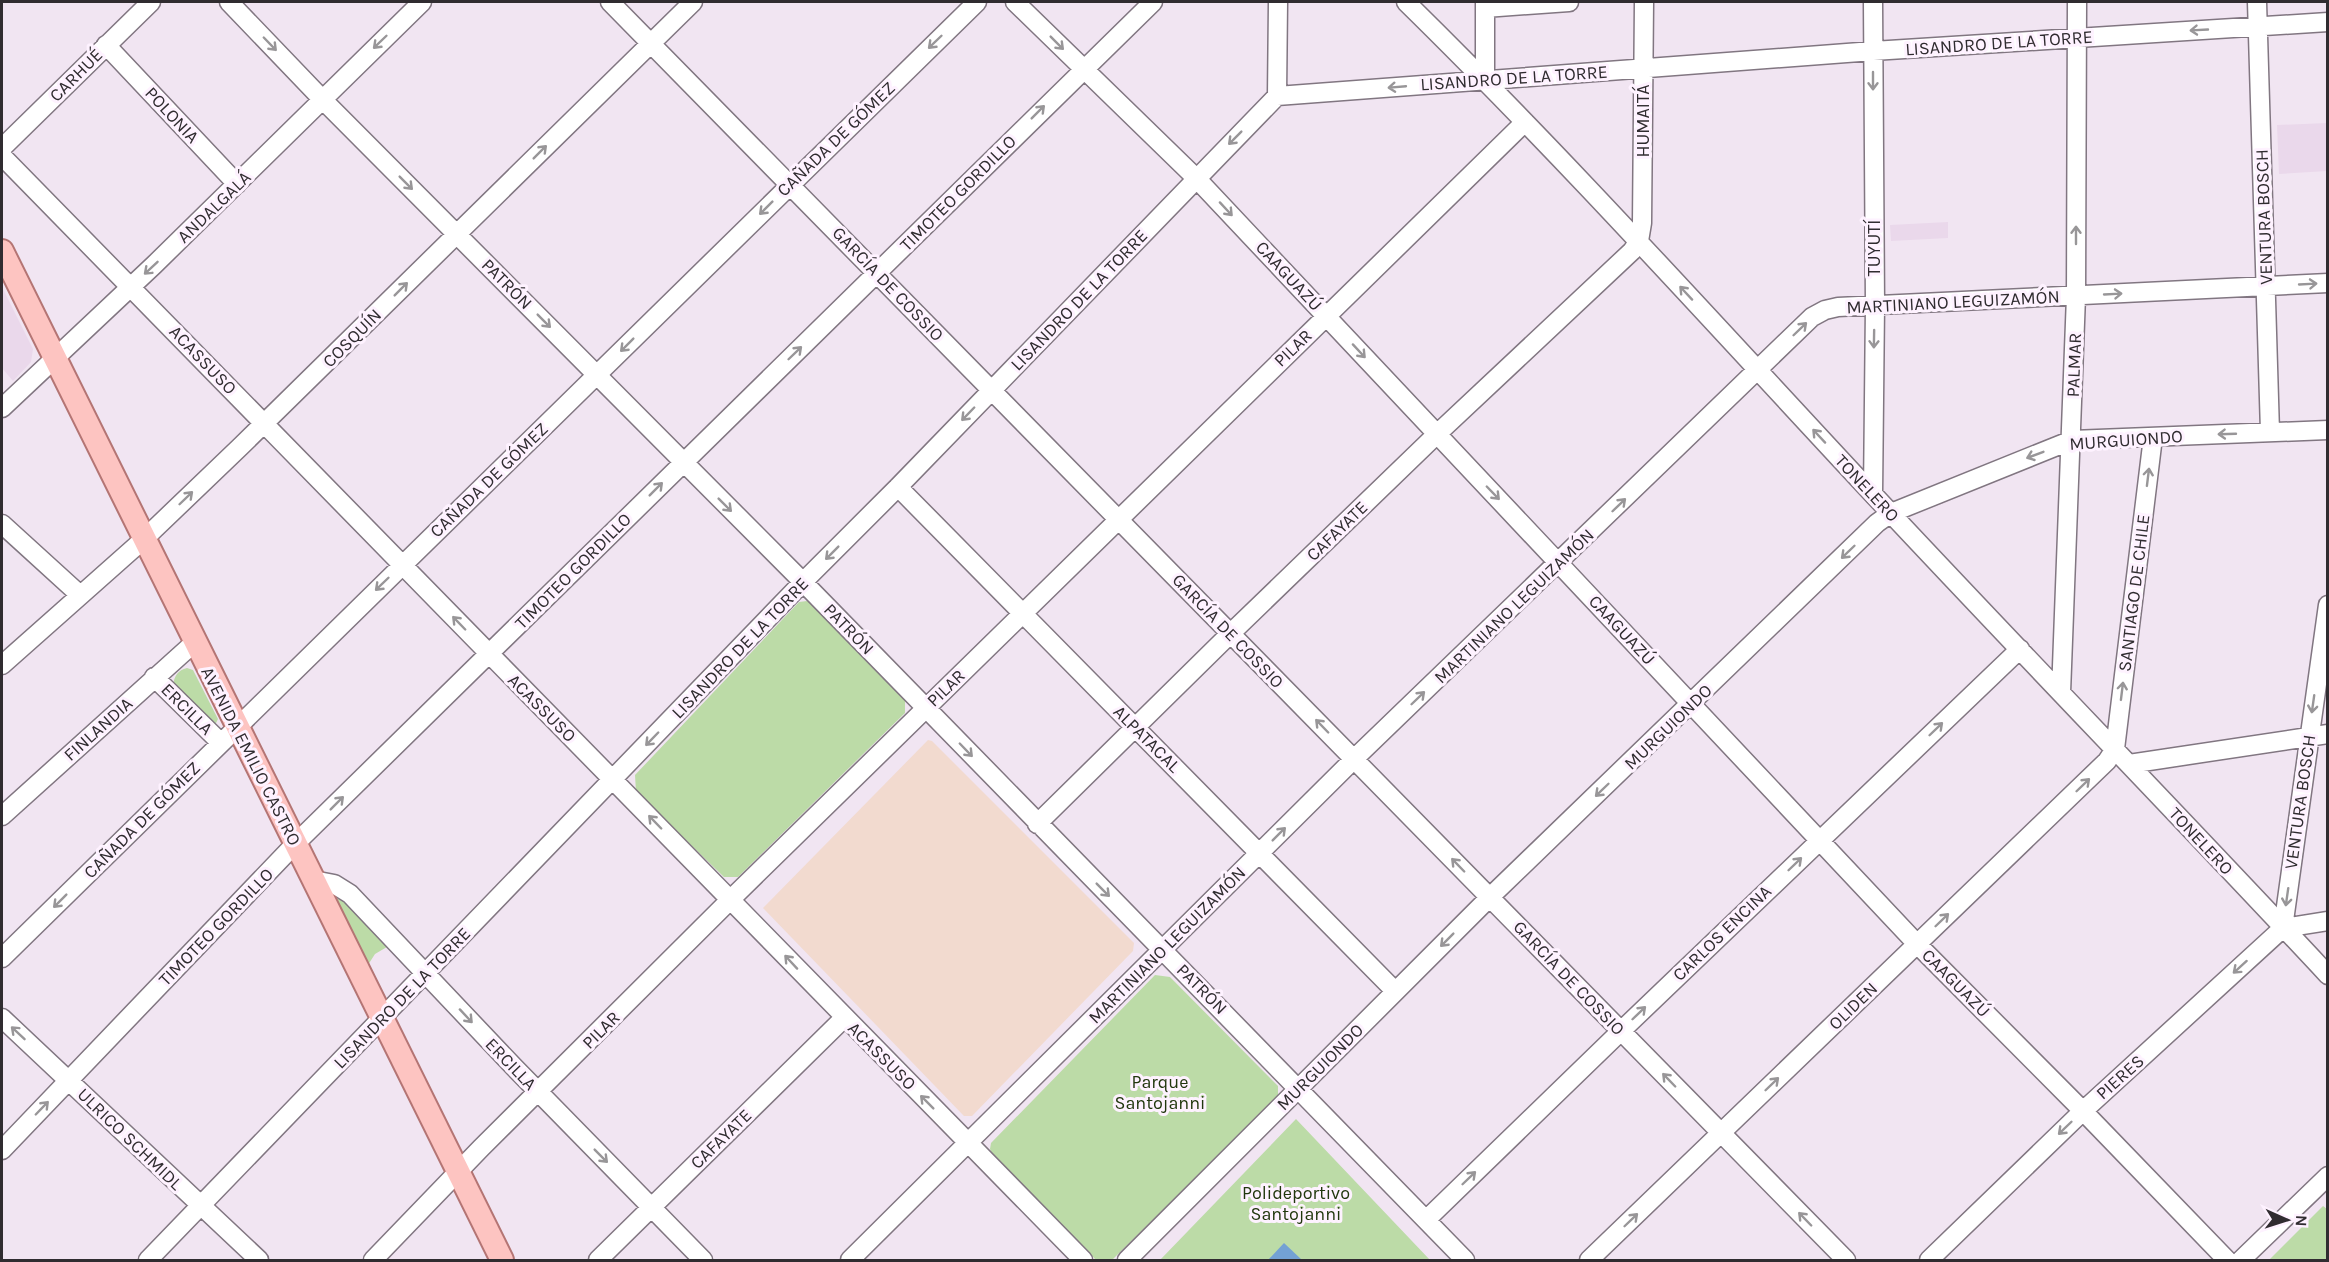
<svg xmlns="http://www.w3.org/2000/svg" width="2329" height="1262" font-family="Karla,sans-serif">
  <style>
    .built { fill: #ead8eb }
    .medical { fill: #f2dacf }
    .green { fill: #bcdba7 }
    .water { fill: #73a1d4 }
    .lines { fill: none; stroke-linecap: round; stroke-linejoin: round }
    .minor-casing { stroke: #817681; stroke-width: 21 }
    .major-casing { stroke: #b47574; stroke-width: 26 }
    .minor { stroke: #fff; stroke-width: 18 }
    .major { stroke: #fdc4c1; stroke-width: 22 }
    .oneway { stroke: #989698 }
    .labels { text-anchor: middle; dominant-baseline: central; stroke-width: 6; stroke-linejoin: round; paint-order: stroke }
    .street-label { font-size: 18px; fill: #302c30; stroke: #fef2ff }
    .park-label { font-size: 18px; fill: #21370d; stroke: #fef2ff }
  </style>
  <rect width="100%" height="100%" fill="#f1e5f2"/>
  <path class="built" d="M2327,123V171L2279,174L2277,125Z
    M1948,222V238L1891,241L1890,225Z
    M2,287L33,349L31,362L13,381L2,368Z"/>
  <path class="medical" d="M928,740L932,741L1134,943L1133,951L972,1116H964L763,908Z"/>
  <path class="green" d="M807,601L813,603L905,698V713L738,877H724L636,792L635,775L799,602Z
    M187,668L193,670L218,719L215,725L173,686C174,676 178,670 187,668Z
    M340,895L392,944L375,954L366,968L336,901Z
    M1155,975L1170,977L1278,1086V1097L1112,1260H1096L993,1156L990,1149L991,1143Z
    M1296,1119L1430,1260H1160Z
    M2323,1206L2327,1209V1260H2269Z"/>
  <path class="water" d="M1284,1243L1302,1260H1268Z"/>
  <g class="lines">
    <defs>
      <path id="minor" d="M229,2L322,99L803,582L1465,1260
        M610,2L1846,1260
        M1015,2L1196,178L1917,944L2083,1111L2227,1260
        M1406,2C1566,159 1716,326 1869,490C2021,653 2176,812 2328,975
        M1485,2V80
        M2257,2L2270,432
        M1485,8L1569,2
        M106,45L237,184
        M1277,96L1278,2
        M2,148L151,2
        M2,156L1083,1260
        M2,408L154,265L422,2
        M898,487L1395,991
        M1873,494L1875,305L1873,2
        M2,524L80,595
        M2,665L144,539L240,447L693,2
        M154,677L220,742
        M2061,693L2076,296L2077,2
        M2129,764L2328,734
        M2,816L195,642
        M1037,824L1231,633L1437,434L1632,251L1639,241L1642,223L1644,2
        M313,880L334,884L350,894L514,1067L703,1260
        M2283,928L2328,605
        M2,958L977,2
        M2,1018L259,1260
        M2,1150L295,844L1153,2
        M1427,1219L1621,1031L2020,649
        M148,1260L803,582L898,487L1277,96L1873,51L2328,22
        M373,1260L481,1148L731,899L1525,122
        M598,1260L844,1018
        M850,1260L1354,759L1812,317L1825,310L1838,307L2328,283
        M1127,1260L1490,897L1877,523L1891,513L2072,440L2328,430
        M1589,1260L2107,761L2115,749L2153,437
        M1929,1260L2083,1111L2283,928L2328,921
        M2241,1260L2328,1176"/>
      <path id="major" d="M2,251L502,1260"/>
    </defs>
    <use href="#minor" class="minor-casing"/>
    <use href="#major" class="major-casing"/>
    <use href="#minor" class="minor"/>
    <use href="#major" class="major"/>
  </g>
  <defs><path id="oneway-shaft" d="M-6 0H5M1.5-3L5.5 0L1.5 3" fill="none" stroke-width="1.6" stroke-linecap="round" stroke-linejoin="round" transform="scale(1.5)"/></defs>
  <g class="oneway">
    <use href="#oneway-shaft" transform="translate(2199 30) rotate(177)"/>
    <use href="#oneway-shaft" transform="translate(380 42) rotate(136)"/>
    <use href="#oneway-shaft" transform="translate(935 42) rotate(136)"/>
    <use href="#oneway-shaft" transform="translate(1057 43) rotate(45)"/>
    <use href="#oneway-shaft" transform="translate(270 44) rotate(46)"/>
    <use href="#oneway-shaft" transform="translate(1873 81) rotate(90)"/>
    <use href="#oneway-shaft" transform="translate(1397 87) rotate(175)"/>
    <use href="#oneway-shaft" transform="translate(1038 112) rotate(-45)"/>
    <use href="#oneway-shaft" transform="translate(1235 138) rotate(135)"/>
    <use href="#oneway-shaft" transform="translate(540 152) rotate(-45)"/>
    <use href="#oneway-shaft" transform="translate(406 183) rotate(45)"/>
    <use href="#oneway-shaft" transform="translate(766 208) rotate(135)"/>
    <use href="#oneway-shaft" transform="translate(1226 209) rotate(47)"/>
    <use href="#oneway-shaft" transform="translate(2076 235) rotate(-90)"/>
    <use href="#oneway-shaft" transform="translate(151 268) rotate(137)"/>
    <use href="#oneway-shaft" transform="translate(2308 284) rotate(-3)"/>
    <use href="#oneway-shaft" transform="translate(401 289) rotate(-45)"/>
    <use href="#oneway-shaft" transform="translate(1686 293) rotate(-133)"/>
    <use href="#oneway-shaft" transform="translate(2113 294) rotate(-3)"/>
    <use href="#oneway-shaft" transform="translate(544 321) rotate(45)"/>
    <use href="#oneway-shaft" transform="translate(1800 329) rotate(-44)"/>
    <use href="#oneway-shaft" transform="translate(1874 339) rotate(91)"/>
    <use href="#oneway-shaft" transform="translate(627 345) rotate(135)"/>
    <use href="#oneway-shaft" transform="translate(1359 351) rotate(47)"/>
    <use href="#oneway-shaft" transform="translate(795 353) rotate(-44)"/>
    <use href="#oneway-shaft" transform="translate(968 414) rotate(134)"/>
    <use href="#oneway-shaft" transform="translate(2227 434) rotate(178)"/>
    <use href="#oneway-shaft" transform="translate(1819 436) rotate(-133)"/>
    <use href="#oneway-shaft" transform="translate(2035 455) rotate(159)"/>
    <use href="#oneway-shaft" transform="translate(2148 477) rotate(-83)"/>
    <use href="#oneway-shaft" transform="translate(656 489) rotate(-45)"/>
    <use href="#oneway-shaft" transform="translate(1493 493) rotate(46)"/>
    <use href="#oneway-shaft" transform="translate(186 498) rotate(-44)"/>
    <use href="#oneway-shaft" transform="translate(725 505) rotate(45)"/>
    <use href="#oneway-shaft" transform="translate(1619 505) rotate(-44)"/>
    <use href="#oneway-shaft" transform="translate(1848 552) rotate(136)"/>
    <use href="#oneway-shaft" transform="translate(832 553) rotate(135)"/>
    <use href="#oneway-shaft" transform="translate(382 584) rotate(136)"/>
    <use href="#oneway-shaft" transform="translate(459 623) rotate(-134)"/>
    <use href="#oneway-shaft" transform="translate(2122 691) rotate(-83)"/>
    <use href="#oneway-shaft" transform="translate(1418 698) rotate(-44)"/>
    <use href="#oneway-shaft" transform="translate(2313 704) rotate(98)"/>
    <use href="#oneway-shaft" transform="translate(1322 726) rotate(-134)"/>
    <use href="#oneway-shaft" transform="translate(1936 729) rotate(-44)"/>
    <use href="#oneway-shaft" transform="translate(652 739) rotate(134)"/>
    <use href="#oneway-shaft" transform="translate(966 750) rotate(46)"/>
    <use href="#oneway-shaft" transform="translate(2083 785) rotate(-44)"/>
    <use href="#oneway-shaft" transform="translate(1602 790) rotate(136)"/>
    <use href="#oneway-shaft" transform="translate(337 803) rotate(-45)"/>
    <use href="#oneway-shaft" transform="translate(655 822) rotate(-134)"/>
    <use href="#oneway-shaft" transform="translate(1279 834) rotate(-45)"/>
    <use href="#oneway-shaft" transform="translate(1795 864) rotate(-44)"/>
    <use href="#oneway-shaft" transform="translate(1458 865) rotate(-134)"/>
    <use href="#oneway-shaft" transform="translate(1103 890) rotate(45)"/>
    <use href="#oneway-shaft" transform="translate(2287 897) rotate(98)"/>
    <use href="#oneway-shaft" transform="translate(60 901) rotate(135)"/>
    <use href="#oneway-shaft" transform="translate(1942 920) rotate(-44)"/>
    <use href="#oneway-shaft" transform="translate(1447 940) rotate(135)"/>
    <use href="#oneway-shaft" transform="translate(791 962) rotate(-133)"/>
    <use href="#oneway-shaft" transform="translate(2240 967) rotate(138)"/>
    <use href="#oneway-shaft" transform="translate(1639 1013) rotate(-44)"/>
    <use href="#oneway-shaft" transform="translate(466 1016) rotate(47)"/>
    <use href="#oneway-shaft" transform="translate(18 1033) rotate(-137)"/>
    <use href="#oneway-shaft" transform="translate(1669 1080) rotate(-134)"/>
    <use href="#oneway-shaft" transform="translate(1772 1084) rotate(-44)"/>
    <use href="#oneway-shaft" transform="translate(927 1102) rotate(-135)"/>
    <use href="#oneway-shaft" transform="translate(42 1108) rotate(-46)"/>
    <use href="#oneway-shaft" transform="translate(2065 1128) rotate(136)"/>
    <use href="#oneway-shaft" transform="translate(601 1156) rotate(45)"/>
    <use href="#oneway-shaft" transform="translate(1469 1178) rotate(-44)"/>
    <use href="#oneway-shaft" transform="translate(1805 1219) rotate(-134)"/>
    <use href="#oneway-shaft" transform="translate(1631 1220) rotate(-44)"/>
  </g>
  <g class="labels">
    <g class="street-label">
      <text transform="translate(1999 43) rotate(-4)">LISANDRO DE LA TORRE</text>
      <text transform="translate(76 75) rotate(-45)">CARHUÉ</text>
      <text transform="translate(1514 78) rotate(-4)">LISANDRO DE LA TORRE</text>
      <text transform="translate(172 115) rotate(47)">POLONIA</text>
      <text transform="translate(1643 121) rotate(-90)">HUMAITÁ</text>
      <text transform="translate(836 139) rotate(-44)">CAÑADA DE GÓMEZ</text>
      <text transform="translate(958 193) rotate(-45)">TIMOTEO GORDILLO</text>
      <text transform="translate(214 207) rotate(-44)">ANDALGALÁ</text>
      <text transform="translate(2264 217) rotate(-92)">VENTURA BOSCH</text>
      <text transform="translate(1874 248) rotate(-90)">TUYUTÍ</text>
      <text transform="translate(1289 276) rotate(47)">CAAGUAZÚ</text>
      <text transform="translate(507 284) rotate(45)">PATRÓN</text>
      <text transform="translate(888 284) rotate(46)">GARCÍA DE COSSIO</text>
      <text transform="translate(1079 300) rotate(-46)">LISANDRO DE LA TORRE</text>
      <text transform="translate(1953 302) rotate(-3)">MARTINIANO LEGUIZAMÓN</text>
      <text transform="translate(352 338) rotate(-45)">COSQUÍN</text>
      <text transform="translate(1293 348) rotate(-44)">PILAR</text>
      <text transform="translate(203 360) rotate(46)">ACASSUSO</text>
      <text transform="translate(2074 365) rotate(-88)">PALMAR</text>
      <text transform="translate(2126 440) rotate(-4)">MURGUIONDO</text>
      <text transform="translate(489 480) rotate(-44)">CAÑADA DE GÓMEZ</text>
      <text transform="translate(1867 488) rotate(47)">TONELERO</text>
      <text transform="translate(1337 531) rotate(-44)">CAFAYATE</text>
      <text transform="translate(573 571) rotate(-45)">TIMOTEO GORDILLO</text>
      <text transform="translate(2134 593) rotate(-83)">SANTIAGO DE CHILE</text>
      <text transform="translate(1514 606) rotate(-44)">MARTINIANO LEGUIZAMÓN</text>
      <text transform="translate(849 629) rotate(46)">PATRÓN</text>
      <text transform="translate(1622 630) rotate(47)">CAAGUAZÚ</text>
      <text transform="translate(1228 631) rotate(46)">GARCÍA DE COSSIO</text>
      <text transform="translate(740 648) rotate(-46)">LISANDRO DE LA TORRE</text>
      <text transform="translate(946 688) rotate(-44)">PILAR</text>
      <text transform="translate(542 708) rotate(45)">ACASSUSO</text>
      <text transform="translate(187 709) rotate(45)">ERCILLA</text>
      <text transform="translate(1668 727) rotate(-44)">MURGUIONDO</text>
      <text transform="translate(98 729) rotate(-42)">FINLANDIA</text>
      <text transform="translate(1147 739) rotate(45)">ALPATACAL</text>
      <text transform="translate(251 756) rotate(63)">AVENIDA EMILIO CASTRO</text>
      <text transform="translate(2300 802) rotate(-82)">VENTURA BOSCH</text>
      <text transform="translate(142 820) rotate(-45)">CAÑADA DE GÓMEZ</text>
      <text transform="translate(2201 841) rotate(47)">TONELERO</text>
      <text transform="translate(216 927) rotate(-46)">TIMOTEO GORDILLO</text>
      <text transform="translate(1722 933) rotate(-44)">CARLOS ENCINA</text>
      <text transform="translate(1167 945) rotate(-45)">MARTINIANO LEGUIZAMÓN</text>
      <text transform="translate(1569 978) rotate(46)">GARCÍA DE COSSIO</text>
      <text transform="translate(1956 983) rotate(45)">CAAGUAZÚ</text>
      <text transform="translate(1202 989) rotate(45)">PATRÓN</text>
      <text transform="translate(402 998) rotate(-46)">LISANDRO DE LA TORRE</text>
      <text transform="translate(1853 1006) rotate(-44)">OLIDEN</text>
      <text transform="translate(601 1030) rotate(-45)">PILAR</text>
      <text transform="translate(882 1056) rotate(45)">ACASSUSO</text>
      <text transform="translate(511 1064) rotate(46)">ERCILLA</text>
      <text transform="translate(1320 1067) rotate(-45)">MURGUIONDO</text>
      <text transform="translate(2120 1077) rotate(-42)">PIERES</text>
      <text transform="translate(130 1139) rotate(44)">ULRICO SCHMIDL</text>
      <text transform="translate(721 1139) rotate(-44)">CAFAYATE</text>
    </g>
    <g class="park-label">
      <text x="1160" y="1082">Parque<tspan x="1160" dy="21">Santojanni</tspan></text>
      <text x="1296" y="1193">Polideportivo<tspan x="1296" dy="21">Santojanni</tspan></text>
    </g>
  </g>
  <rect width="2329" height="1262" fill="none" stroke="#302c30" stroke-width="6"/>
  <g transform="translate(2287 1220) rotate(93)" stroke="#fef2ff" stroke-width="4.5" paint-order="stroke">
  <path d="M0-4.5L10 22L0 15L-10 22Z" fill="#302c30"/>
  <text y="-9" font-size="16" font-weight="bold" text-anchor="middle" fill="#302c30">N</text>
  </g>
</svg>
